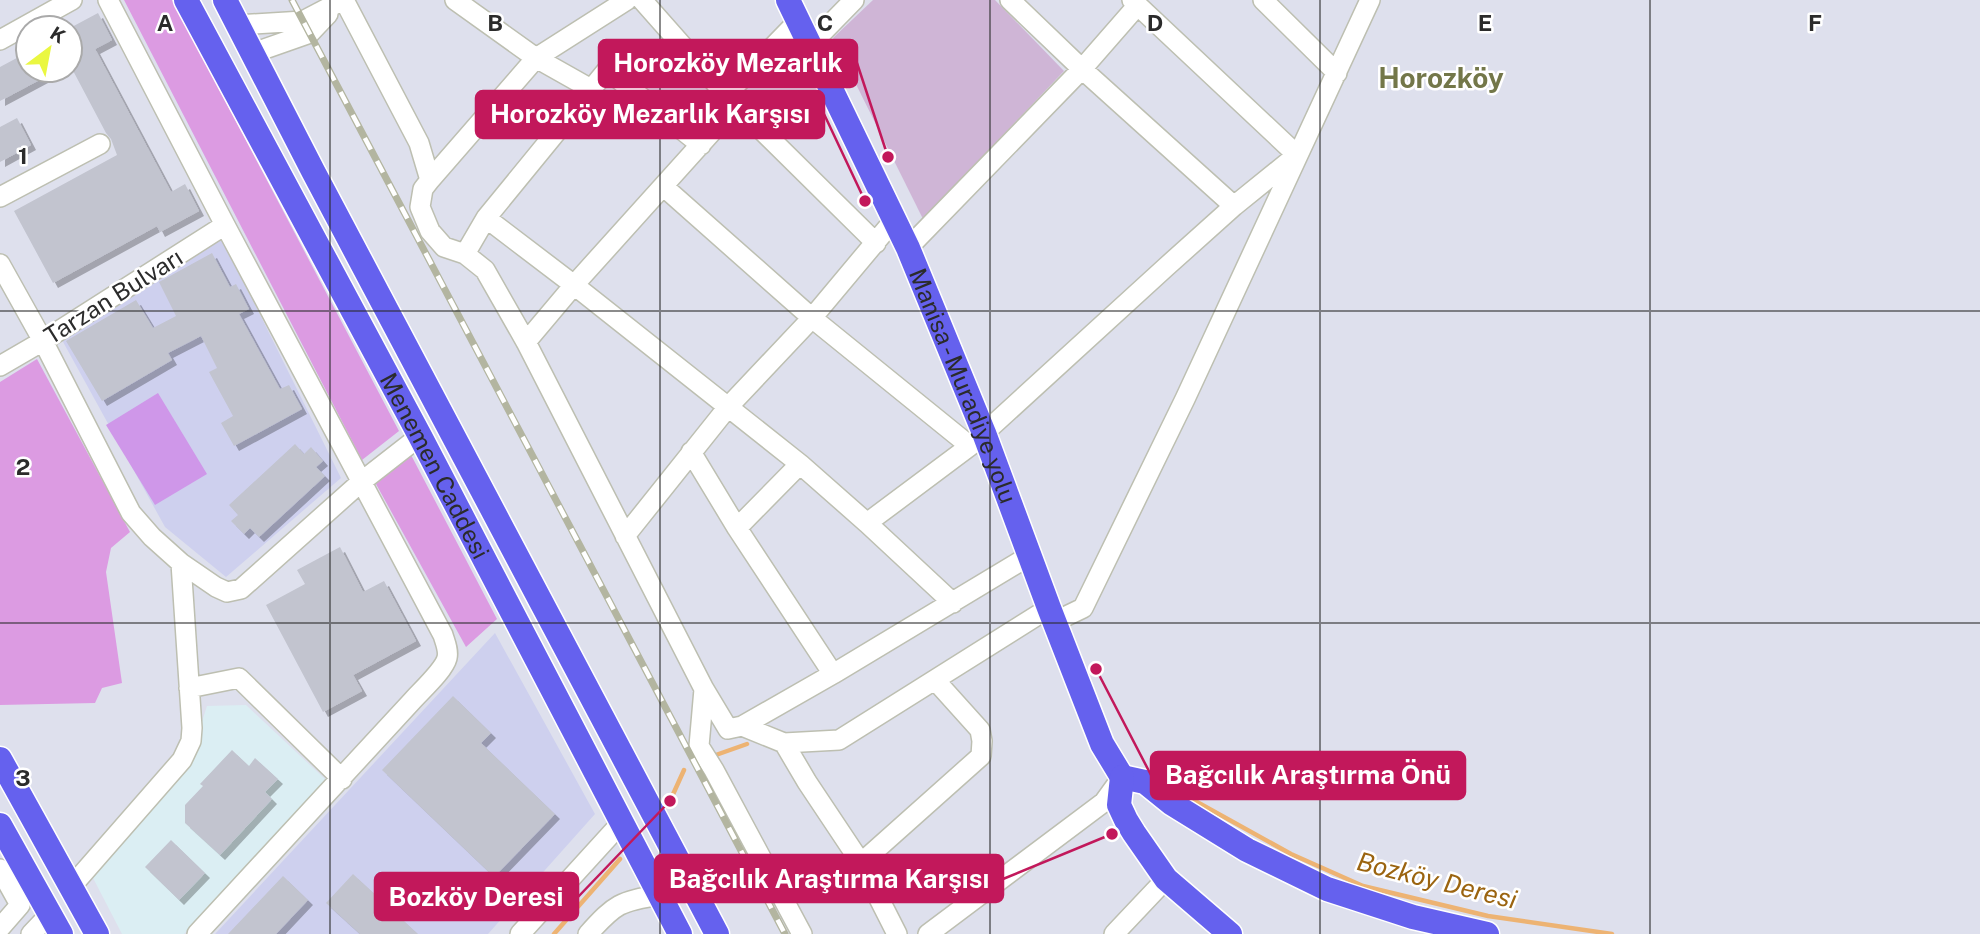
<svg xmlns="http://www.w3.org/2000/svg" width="1980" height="934" font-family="'Public Sans',sans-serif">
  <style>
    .education { fill: #ced0ee }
    .medical { fill: #dbeef3 }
    .green { fill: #dc9be2 }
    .cemetery { fill: #cfb5d6 }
    .pitch { fill: #cf97e9 }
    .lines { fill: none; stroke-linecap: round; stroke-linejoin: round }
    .stream { stroke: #edb373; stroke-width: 4.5 }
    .building { fill: #c2c4cf; filter: url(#shadow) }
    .minor-casing { stroke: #bdbfb1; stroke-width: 22 }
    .major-casing { stroke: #fff; stroke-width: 27 }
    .minor { stroke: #fff; stroke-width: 19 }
    .major { stroke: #6561ee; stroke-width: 24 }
    .rail-casing { stroke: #b3b5a0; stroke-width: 7 }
    .rail { stroke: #fff; stroke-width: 4.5; stroke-dasharray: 13; stroke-linecap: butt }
    .grid { fill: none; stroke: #2b2b2b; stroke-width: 2; stroke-opacity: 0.55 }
    .labels { text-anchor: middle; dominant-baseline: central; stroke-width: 5; stroke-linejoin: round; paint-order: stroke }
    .street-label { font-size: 24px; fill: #2b2b2b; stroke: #fff }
    .water-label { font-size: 26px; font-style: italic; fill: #9b6410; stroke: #fff }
    .quarter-label { font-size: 28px; font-weight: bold; fill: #737749; stroke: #fff }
    .grid-label { font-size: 23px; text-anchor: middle; font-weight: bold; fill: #2b2b2b; stroke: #fff; stroke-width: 5; stroke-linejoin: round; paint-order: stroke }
    .leader { fill: none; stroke: #c2185b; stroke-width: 2.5 }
    .callout-dot { fill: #c2185b; stroke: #fff; stroke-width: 2.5 }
    .callout { fill: #c2185b; stroke: #c2185b; stroke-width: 2.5 }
    .callout-label { font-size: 26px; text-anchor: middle; font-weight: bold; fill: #fff }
  </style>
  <defs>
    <filter id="shadow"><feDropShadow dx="5" dy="5" stdDeviation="0" flood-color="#0004"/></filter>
  </defs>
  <rect width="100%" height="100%" fill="#dee0ed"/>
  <path class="education" d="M222,238L341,478L226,577L165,527L62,340Z
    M495,633L595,814L488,934H215Z"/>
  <path class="medical" d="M246,705L327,781L184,934H122L91,874L190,759L207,706Z"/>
  <path class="green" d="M124,0H172L399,431L362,460Z
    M37,359L130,532L111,548L106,572L122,683L102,688L95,703L0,705V382Z
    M410,453L497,619L466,647L376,484Z"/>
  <path class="cemetery" d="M873,0H995L1064,71L923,219L833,38Z"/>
  <path class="pitch" d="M158,393L207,474L155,505L106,425Z"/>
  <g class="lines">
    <path class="stream" d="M713,756L747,744
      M1188,797L1291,854L1363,886L1488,916L1612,934
      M670,801L684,770
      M554,934L620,859"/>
  </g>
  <path class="building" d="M98,13L112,40L95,49L171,192L185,184L199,211L160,232L157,226L53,283L14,211L117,155L111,139L106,133L70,65V28Z
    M28,52V70H58L0,101V67Z
    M17,118L31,145L0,162V127Z
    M212,253L230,287L236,284L249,309L239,314L280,389L289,385L302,409L234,446L221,423L233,416L209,372L217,368L201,336L168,353L172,360L102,401L66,341L136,300L153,328L176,316L159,282Z
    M295,444L304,454L311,447L323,461L316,467L325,476L259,537L250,528L244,534L231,521L238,515L229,505Z
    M340,547L363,592L384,581L416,641L353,675L362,691L323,712L266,605L305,584L297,570Z
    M453,696L491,733L481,743L555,814L494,877L382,770Z
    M232,750L249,766L255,758L278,779L265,792L272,799L220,855L185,823V805L203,786L200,784Z
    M171,840L205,873L179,900L145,867Z
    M353,874L418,934H360L326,903Z
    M283,876L308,900L276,934H228Z"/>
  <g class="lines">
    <defs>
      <path id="minor" d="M108,0L225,225L443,635C445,642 449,650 447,658C444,670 422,690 413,700L197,934
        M344,0L419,143L430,180L423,189L420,207L430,231L444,247L465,254L485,270L526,342L704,689L699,746L714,770L802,934
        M455,0L536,58L591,89
        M642,0L726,95L876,243
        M1010,0L1082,69L1234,206
        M1263,0L1337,73
        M237,25L303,21L343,0
        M0,40L72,0
        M809,46L854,0
        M253,53L310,33L328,14
        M726,95L798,21
        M430,180L536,58L627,0
        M664,187L812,318L970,446
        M0,197L100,144
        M486,218L574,285L800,464L867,523L953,603
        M908,248L1082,69L1137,6
        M465,254L486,218L607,70L701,145
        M0,264L43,341L131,513L152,537L181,563L216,587L227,592L241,589L361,482L420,436
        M526,342L574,285L737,104
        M0,366L43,341L225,225
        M691,452L737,528L833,674
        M867,523L970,446L1166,267L1234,206L1297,155L1132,0
        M737,528L800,464
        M625,536L728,407L812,318L894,220
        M1054,622L1083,608L1185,399L1370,0
        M189,688L239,678L342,779
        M704,689L728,729L742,726L833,674L1029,556
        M742,726L784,743L807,782L861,863L897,934
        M784,743L839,740L1049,608
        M861,863L981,756L982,741L980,730L935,680
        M0,869L20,905L0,928
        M71,887L182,760L191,741L192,728L181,563
        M31,934L50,914
        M520,934L622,822
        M588,934C615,904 620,901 660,895
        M928,934L1104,802L1122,777
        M1114,934L1166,879"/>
      <g id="major">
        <path id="s1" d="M186,0L420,436L680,934"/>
        <path d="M225,0L313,171L717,934"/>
        <path id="s2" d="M788,0L908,248L984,433L1049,608L1102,744L1122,777"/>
        <path d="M0,759L97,934"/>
        <path d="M1122,777L1145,782L1171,803L1247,850L1327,889L1413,917L1487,934"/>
        <path d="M1122,777L1119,805L1126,820L1134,833L1166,879L1230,934"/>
        <path d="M0,825L61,934"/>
      </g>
    </defs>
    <use href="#minor" class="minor-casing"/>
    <use href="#major" class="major-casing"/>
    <use href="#minor" class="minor"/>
    <use href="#major" class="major"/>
    <defs>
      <path id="rail" d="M292,0L785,934"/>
    </defs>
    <use href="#rail" class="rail-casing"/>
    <use href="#rail" class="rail"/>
  </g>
  <path class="grid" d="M330,0V934M660,0V934M990,0V934M1320,0V934M1650,0V934M0,311H1980M0,623H1980"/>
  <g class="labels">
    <g class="street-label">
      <text transform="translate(113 296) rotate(-32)">Tarzan Bulvarı</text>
      <text stroke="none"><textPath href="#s2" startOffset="424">Manisa - Muradiye yolu</textPath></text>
      <text stroke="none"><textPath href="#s1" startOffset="528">Menemen Caddesi</textPath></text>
    </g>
    <g class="water-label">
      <text transform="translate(1437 880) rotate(14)">Bozköy Deresi</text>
    </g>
    <g class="quarter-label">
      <text x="1441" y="77">Horozköy</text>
    </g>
  </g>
  <g class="grid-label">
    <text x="165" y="31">A</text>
    <text x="495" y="31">B</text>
    <text x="825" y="31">C</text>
    <text x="1155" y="31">D</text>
    <text x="1485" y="31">E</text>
    <text x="1815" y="31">F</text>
    <text x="23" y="164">1</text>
    <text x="23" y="475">2</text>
    <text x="23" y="786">3</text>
  </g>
  <path class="leader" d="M888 157L857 63M865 201L824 114M1096 669L1151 775M1112 834L1003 879M670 801L578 897"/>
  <g class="callout-dot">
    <circle cx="888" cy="157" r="7"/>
    <circle cx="865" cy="201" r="7"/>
    <circle cx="1096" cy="669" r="7"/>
    <circle cx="1112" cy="834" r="7"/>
    <circle cx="670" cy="801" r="7"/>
  </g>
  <g class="callout">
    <rect x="599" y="40" width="258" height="47" rx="7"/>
    <rect x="476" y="91" width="348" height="47" rx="7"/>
    <rect x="1151" y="752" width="314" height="47" rx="7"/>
    <rect x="655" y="855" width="348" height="47" rx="7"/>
    <rect x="375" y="873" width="203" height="47" rx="7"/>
  </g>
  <g class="callout-label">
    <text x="728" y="72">Horozköy Mezarlık</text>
    <text x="650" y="123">Horozköy Mezarlık Karşısı</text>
    <text x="1308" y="784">Bağcılık Araştırma Önü</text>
    <text x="829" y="888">Bağcılık Araştırma Karşısı</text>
    <text x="476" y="906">Bozköy Deresi</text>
  </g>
  <g transform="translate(49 49) rotate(32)"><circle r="33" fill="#ffffff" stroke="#aaaaaa" stroke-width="2"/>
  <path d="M0-5L12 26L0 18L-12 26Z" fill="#eaf741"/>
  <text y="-10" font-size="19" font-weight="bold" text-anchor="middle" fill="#2b2b2b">K</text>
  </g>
</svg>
